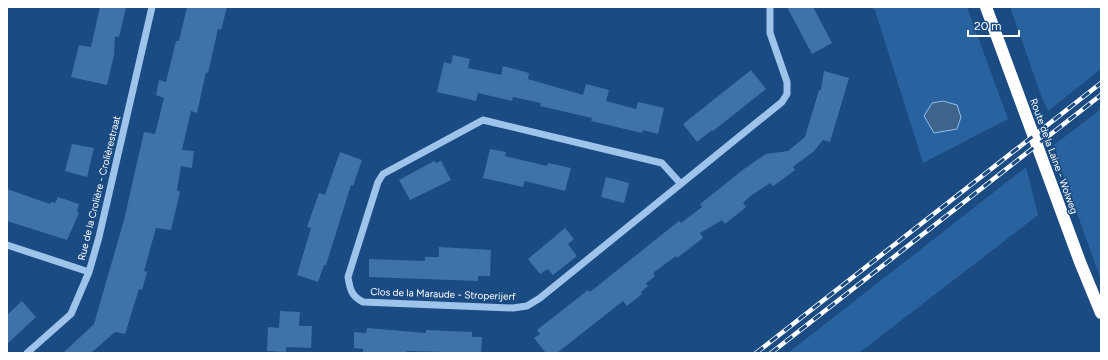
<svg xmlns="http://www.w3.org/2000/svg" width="1108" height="360" font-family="Figtree,sans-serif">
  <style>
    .green { fill: #29639f }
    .water { fill: #3f648c; stroke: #91bfed }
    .building { fill: #3e73aa }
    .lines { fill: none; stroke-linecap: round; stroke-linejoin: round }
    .minor { stroke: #9ec4eb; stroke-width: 7 }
    .highway { stroke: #fff; stroke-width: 12 }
    .rail-casing { stroke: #fff; stroke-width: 4.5 }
    .rail { stroke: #1a4b82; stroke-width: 3; stroke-dasharray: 9; stroke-linecap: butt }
    .labels { text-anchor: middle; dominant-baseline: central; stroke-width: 3; stroke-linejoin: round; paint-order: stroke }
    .street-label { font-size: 10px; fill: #fff; stroke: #1a4b82 }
  </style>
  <rect width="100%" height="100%" fill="#1a4b82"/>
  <path class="green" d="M870,7H967L1008,119L923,163L875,10Z
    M1010,7H1101V69L1048,111L1041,95Z
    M1101,109V280L1063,174L1054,145Z
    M1026,167L1038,215L859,353H788Z"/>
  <path class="water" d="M943,101L957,105L961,117L957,129L934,133L924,116L932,103Z"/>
  <path class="building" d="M100,7H126L119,37L115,36L114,55L107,85L71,77L79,45L91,47Z
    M187,7H227L221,30L218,29L208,73L206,72L197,113L191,111L182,150L194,151L192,168L181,166L177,190L180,192L171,230L156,228L144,271L147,272L142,290L139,289L125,334L115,332L91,353H63L94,324L124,220L144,132L155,134L164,98L156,95L159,80L166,82L176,41H179Z
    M787,7H813L832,43L812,54Z
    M453,55L470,59L468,68L501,75L503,66L529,73L528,79L583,95L586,84L609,90L606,101L636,109L638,102L664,108L658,134L643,130L642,133L591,121L592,118L540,106L541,103L513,97L512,101L478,93L476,101L437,92L444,62L451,64Z
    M751,70L766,89L713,131L712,130L697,142L683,124Z
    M824,71L849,78L830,142L823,140L814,151L793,167L795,170L783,179L773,186L770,183L749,197L743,203L746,207L725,224L722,220L700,233L703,238L677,258L676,256L653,273L655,276L646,283L648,286L641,292L642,294L627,306L623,301L557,353H546L534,338L540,334L537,330L588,290L590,292L679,221L681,223L702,207L700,204L744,169L766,154L788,151L805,137L819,90H821Z
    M72,144L94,148L87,177L65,171Z
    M490,149L506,152L505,156L547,166L548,163L571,168L565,191L525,181L523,187L483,178Z
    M340,152L362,160L353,186L351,185L326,265H324L318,282L297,275L311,228L307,227L319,193L325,195Z
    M434,161L436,163L441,161L451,180L410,200L399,180Z
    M606,177L629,183L624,203L601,197Z
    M7,189L50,204L51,202L55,203L58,197L79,204L77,212L79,213L67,240L7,221Z
    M565,228L574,239L568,244L577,256L553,275L548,269L540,274L528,259Z
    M439,247L491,250L490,276H478V281L369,277V259L425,261V257H439Z
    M22,301L36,317L7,344V315Z
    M280,311L300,312L299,326H312L311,348L286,347V352L267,351L268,327L279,328Z
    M367,328L426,333V330L472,332V337H482L481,353L407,351V353H363V349L354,348V332L366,333Z"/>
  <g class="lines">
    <path class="minor" d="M681,184L662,163L483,120L383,174L378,182L348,277C350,289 351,296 363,302L513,308L527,306L540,298L782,102L787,94V82L770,33V7
      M7,245L89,272
      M27,353L71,314L89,272L99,237L152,7"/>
    <path class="highway" d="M986,7L1080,262L1101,313"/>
    <defs>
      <path id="rail" d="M756,353L1101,83
        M771,353L1101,95"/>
    </defs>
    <use href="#rail" class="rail-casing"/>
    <use href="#rail" class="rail"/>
  </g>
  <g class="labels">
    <g class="street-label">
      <text transform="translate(1054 156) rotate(70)">Route de la Laine - Wolweg</text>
      <text transform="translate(99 188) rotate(-76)">Rue de la Crolière - Crolièrestraat</text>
      <text transform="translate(443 294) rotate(2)">Clos de la Maraude - Stroperijerf</text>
    </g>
  </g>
  <rect width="1108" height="360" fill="none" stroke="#ffffff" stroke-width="16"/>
  <path d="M968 30v6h51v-6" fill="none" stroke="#ffffff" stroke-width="2"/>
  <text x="974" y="30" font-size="12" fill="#ffffff" stroke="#1a4b82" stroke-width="3" paint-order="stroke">20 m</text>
</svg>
